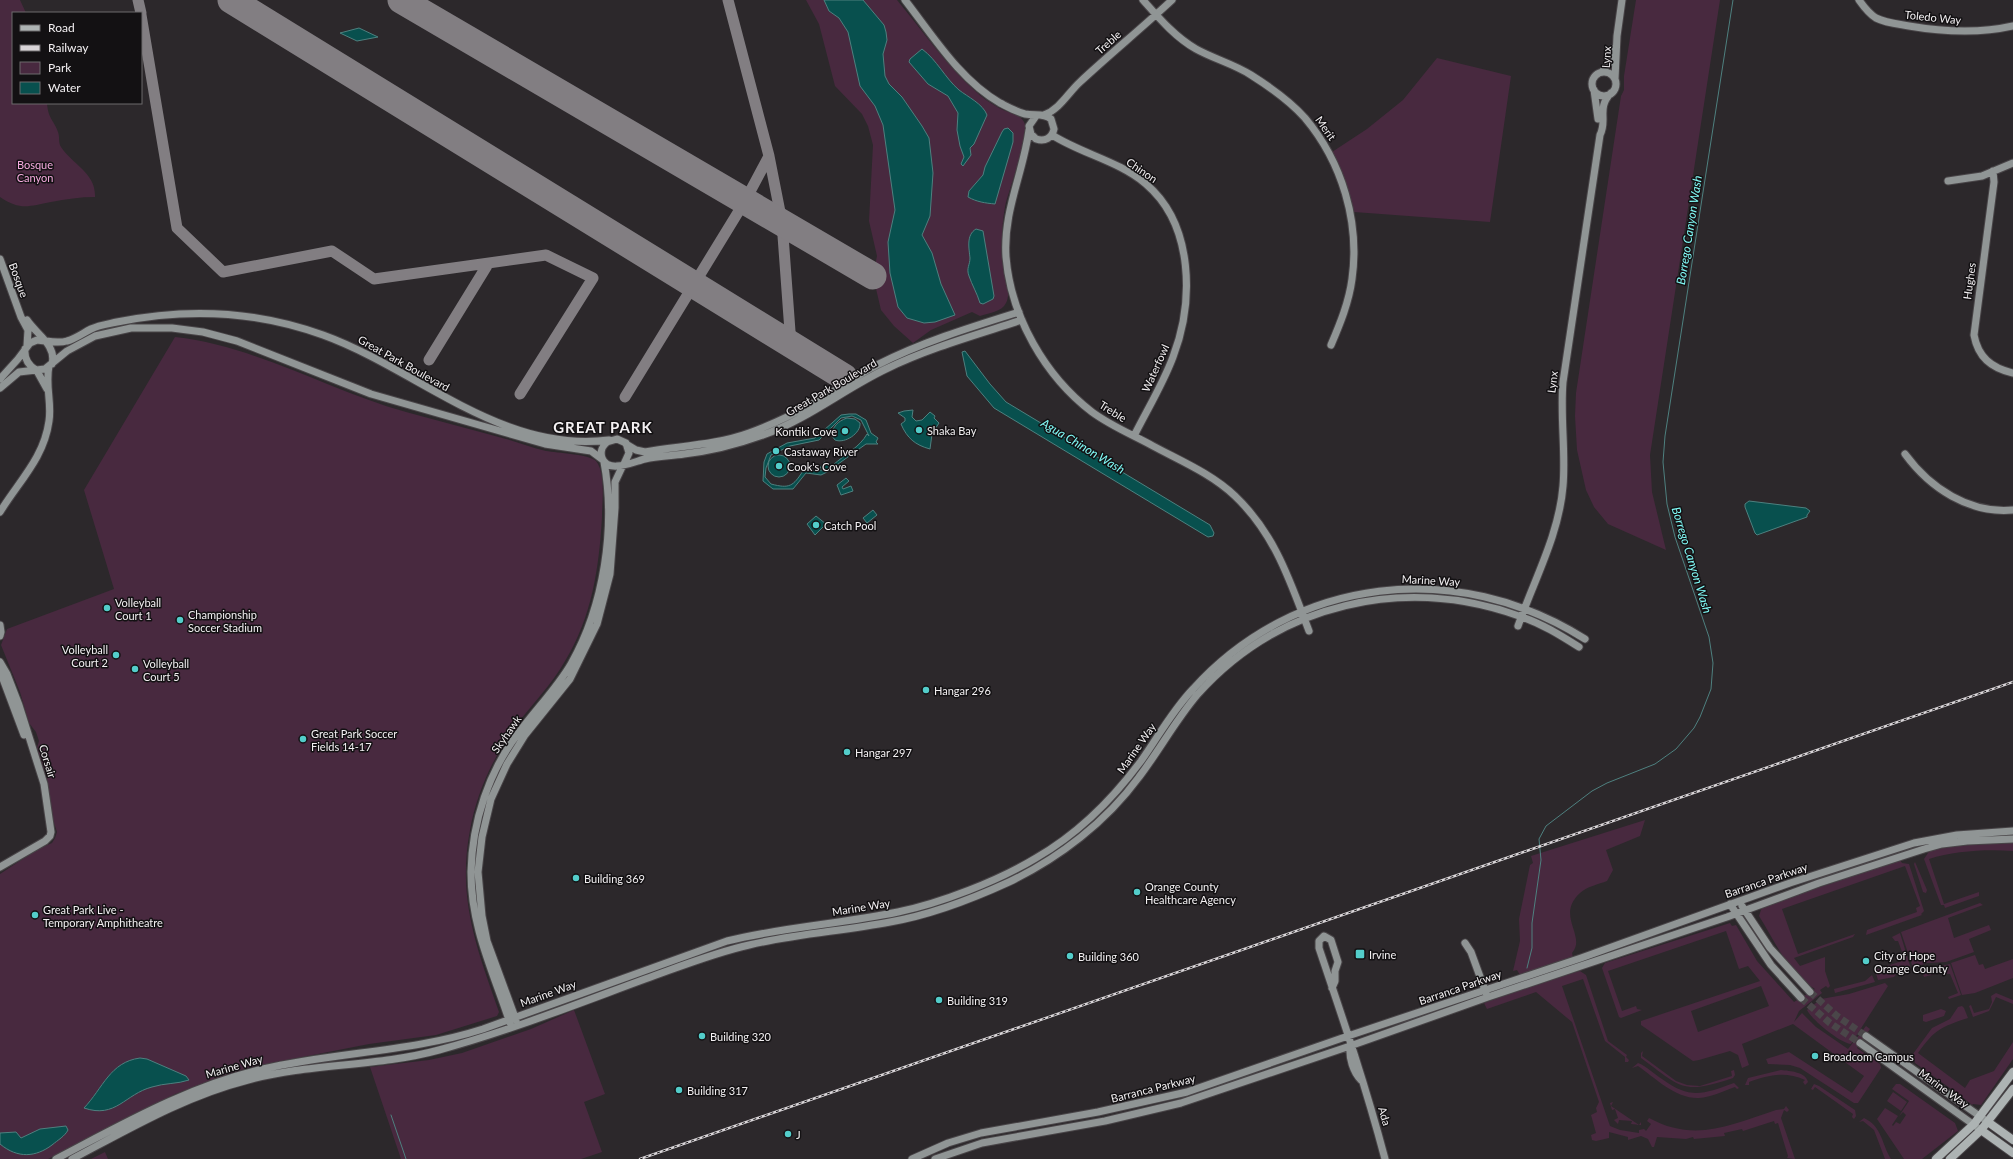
<svg xmlns="http://www.w3.org/2000/svg" width="2013" height="1159" font-family="Lato,sans-serif">
  <style>
    .green { fill: #48293f; fill-rule: evenodd }
    .water { fill: #08504e; stroke: #4e807f; fill-rule: evenodd }
    .lines { fill: none; stroke-linecap: round; stroke-linejoin: round }
    .stream { stroke: #4e807f; stroke-width: 1 }
    .taxiway { stroke: #827e82; stroke-width: 11 }
    .runway { stroke: #827e82; stroke-width: 27 }
    .secondary-tunnel { stroke: #4a4649; stroke-width: 7; stroke-dasharray: 7 3.5; stroke-linecap: butt }
    .secondary-casing { stroke: #484447; stroke-width: 9 }
    .primary-casing { stroke: #484447; stroke-width: 10 }
    .secondary { stroke: #909595; stroke-width: 7 }
    .primary { stroke: #adb3b3; stroke-width: 8 }
    .rail-casing { stroke: #d9d5d8; stroke-width: 2.5 }
    .rail { stroke: #131113; stroke-width: 1; stroke-dasharray: 3; stroke-linecap: butt }
    .poi-dot { fill: #53cdca; stroke: #131113; stroke-width: 1.5 }
    .labels { text-anchor: middle; dominant-baseline: central; stroke-width: 3; stroke-linejoin: round; paint-order: stroke }
    .street-label { font-size: 11px; fill: #f3f0f2; stroke: #131113 }
    .park-label { font-size: 11px; fill: #f5aade; stroke: #131113 }
    .poi-label { font-size: 11px; fill: #f3f0f2; stroke: #131113; text-anchor: start }
    .water-label { font-size: 12px; font-style: italic; fill: #82fcf8; stroke: #131113 }
    .district-label { font-size: 15px; font-weight: bold; letter-spacing: 1px; fill: #f3f0f2; stroke: #131113 }
  </style>
  <rect width="100%" height="100%" fill="#2c282b"/>
  <path class="green" d="M0,0H20L26,13H13V103H47C48,119 54,120 58,132C60,137 58,142 61,147C73,165 96,173 95,197C80,197 66,199 51,202C29,206 21,211 0,197Z
    M806,0H897C922,30 945,64 974,90C981,97 990,103 999,108C1007,113 1019,113 1024,122C1031,135 1008,190 1005,207C1002,224 1001,242 1003,259C1004,272 1012,292 1006,303C1002,312 988,313 980,316L972,312L931,330L913,343L894,326L881,310L873,276L877,256L869,221L873,145L868,126L862,114L835,86L819,24Z
    M1636,0H1720L1650,455L1652,492L1666,550L1608,524L1594,507L1586,490L1577,450L1575,416L1576,393L1621,96L1624,90V76Z
    M1437,58L1511,76L1490,222L1354,212L1343,178L1332,152L1367,129L1403,100Z
    M175,337C256,346 328,390 406,412C439,421 473,430 506,439C519,443 532,448 546,451C557,453 589,454 596,461C606,473 602,503 602,517C599,568 592,617 565,661C552,684 534,702 518,723C494,755 477,791 470,830C457,899 477,949 499,1012L497,1016L436,1035L369,1044L247,1068L175,1094L48,1159H0V874L38,849L52,843L55,838L57,832L53,820L47,778L37,748L39,741L36,732L29,723L20,692L1,645L7,629L114,589L84,490Z
    M1645,820L1640,836L1606,850L1613,870L1607,881C1599,884 1586,887 1580,893C1555,916 1587,936 1572,953L1573,957L1520,975L1517,970L1513,971L1520,941L1519,919L1530,865L1533,863L1531,856Z
    M2000,842L2013,843V851C1986,849 1954,851 1929,859L1944,904L1979,892V896L1976,897L1945,908L1944,905H1941L1924,859L1930,850L1961,844Z
    M1900,860L1902,863L1909,864L1924,911L1921,914L1922,915L1866,935L1867,930L1917,912L1916,908L1920,906L1905,866L1782,909L1798,954L1855,934L1853,937L1794,958L1800,966L1825,957V971L1830,986L1828,988L1826,986L1820,990L1822,993L1799,1011L1794,1022L1802,1013L1816,1027L1848,1049L1866,1026L1870,1029L1857,1048L1880,1064L1881,1068L1858,1103H1854L1800,1068L1790,1065L1768,1064L1766,1059L1789,1052L1852,1093L1864,1076L1793,1024L1742,1044L1749,1065L1742,1068L1738,1055L1730,1051L1699,1060L1693,1061L1641,1025V1021L1760,981L1748,966L1739,969L1726,931L1608,971L1622,1011L1636,1006L1637,1009L1642,1010L1621,1018L1619,1017L1602,968L1605,963L1730,923L1732,926L1736,925L1757,961L1794,1002L1815,989C1788,973 1775,941 1759,916L1762,907ZM1761,986L1769,1006L1698,1032L1691,1011Z
    M1915,862L1927,890L1926,893L1923,892L1914,864Z
    M1980,903L1983,905L1948,918L1954,938L1989,925L1991,930L1969,939L1974,952L1946,962L1927,963L1913,968L1901,932Z
    M1900,933L1911,969L1898,972L1894,977L1878,980L1875,970L1902,961L1901,958L1904,957L1898,941H1895L1892,937Z
    M1975,955L1979,965L1983,964L1985,969L2013,959V978L1975,993L1962,995L1951,963Z
    M1950,964L1961,995L1949,999L1948,997L1958,993L1950,974H1947L1946,971L1924,977L1921,970Z
    M1580,971L1586,975L1608,1041L1627,1055L1626,1057L1629,1060L1628,1062H1625V1057L1605,1041L1583,979L1562,986L1610,1126L1620,1130L1639,1133V1130L1644,1129L1646,1131L1651,1124L1647,1121L1649,1118C1695,1143 1730,1125 1776,1110L1784,1109L1786,1106L1789,1110L1787,1112L1784,1110L1781,1118L1795,1159L1787,1158L1788,1156L1778,1123L1775,1124L1774,1121L1743,1131L1742,1129L1724,1133L1725,1136L1694,1139L1693,1137L1686,1139L1657,1137L1654,1147H1652L1648,1139L1641,1136L1628,1140V1137L1609,1132V1138L1596,1141L1592,1140L1591,1135L1596,1133L1591,1115L1597,1112L1596,1108L1599,1102L1572,1022L1536,992L1487,1009L1484,1003L1552,978Z
    M1872,975L1875,982L1835,993L1834,989L1865,981Z
    M1885,983L1888,986L1851,1044C1840,1043 1812,1020 1807,1010L1821,999L1849,994Z
    M1996,993L2013,1000V1004L1996,997L1989,1011L1973,1017L1969,1006L1971,1005L1974,1013L1989,1009L1992,1002L1991,996Z
    M1962,1006L1964,1008L1968,1018C1941,1027 1935,1029 1918,1053L1965,1088L1970,1080L1994,1071L2013,1042V1059L1981,1105L1973,1104L1972,1105L1961,1096L1915,1063L1913,1054L1932,1028L1950,1019L1958,1007Z
    M1941,1009L1946,1011L1944,1016L1926,1022L1923,1021V1015Z
    M574,1010L605,1094L584,1102L602,1152L581,1159H401L370,1067L429,1060L462,1053L531,1029Z
    M1643,1051L1642,1056L1676,1081L1687,1085L1700,1086L1732,1076L1731,1071L1734,1070L1735,1075L1733,1078C1682,1095 1682,1088 1641,1058V1053Z
    M1638,1063C1646,1066 1654,1074 1662,1079C1691,1100 1703,1094 1734,1083L1739,1088L1737,1089L1735,1087C1724,1091 1711,1097 1699,1098C1676,1099 1655,1078 1638,1066L1632,1068Z
    M1781,1070C1790,1071 1806,1072 1808,1082L1805,1085L1803,1082L1805,1080C1785,1071 1769,1075 1749,1082V1085H1745L1748,1078Z
    M1814,1084L1819,1086L1855,1110L1856,1116L1854,1119L1852,1117L1853,1114L1815,1087L1813,1090L1811,1089Z
    M1896,1084H1900L1955,1123L1958,1131L1922,1159H1904L1877,1119L1885,1108L1898,1116L1892,1125L1893,1126L1896,1122L1900,1124L1906,1115L1903,1112L1899,1116L1909,1101L1892,1089Z
    M1893,1092L1907,1102L1901,1111L1887,1101Z
    M1613,1102L1611,1106L1639,1125L1641,1122V1125L1631,1124L1632,1121L1619,1120L1618,1124L1614,1120L1618,1118L1615,1109L1612,1110L1610,1103Z
    M1864,1118C1882,1126 1882,1145 1891,1159H1885L1874,1130L1863,1121L1859,1122Z
    M105,1152L108,1159H91Z"/>
  <path class="water" d="M824,0H863L884,25L886,32L887,40L883,54L885,76L889,84L902,97L922,126L929,138L933,173L930,216L922,235L932,253L941,284L955,315L935,322L924,323L907,318L898,307L890,273L888,242L895,210L883,125L875,106L860,86L848,32L839,18L829,11Z
    M359,28L378,37L357,41L340,33Z
    M922,49C937,60 945,78 959,90C968,97 983,104 987,115L974,144L970,148L971,155L963,166L961,164L964,157L960,146L957,130L958,113L948,96L928,84L909,62L910,59Z
    M1008,128L1013,133V142L995,204C985,203 977,202 968,197L969,191L983,175L985,167L1002,132L1004,129Z
    M976,229L983,231L994,296L993,299L983,304L980,303C977,293 972,285 969,276C966,268 970,265 970,258C969,248 966,235 976,229Z
    M965,351L990,384L1006,402L1210,525L1214,533L1213,536L1208,537L994,408L967,376L962,352Z
    M913,410L912,417L916,421L922,420L930,412L935,416L934,418L939,423L932,434L930,449C915,445 907,438 901,424L905,421V418L898,413L904,411Z
    M849,414H856L866,420L871,433L878,438L876,442L878,444H866L827,472L821,475L806,473L793,489H773L763,481L764,462L767,454L787,443L815,438L841,415ZM852,416L861,420L869,436L867,434C860,447 844,455 833,465L824,462L820,468H824V470L803,471C793,486 790,489 771,484L765,477L766,468L771,455L790,446L819,440L841,418Z
    M847,418L855,419L860,423C861,433 845,444 835,440L832,436C832,427 838,421 847,418Z
    M768 466a11 11 0 1 1 22 0a11 11 0 1 1-22 0Z
    M846,478L849,481L842,487L843,489L851,486L853,491L841,495L837,485Z
    M1749,501L1806,508L1810,511L1807,515V517L1757,535L1755,533L1745,507V504Z
    M873,510L877,515L867,523L863,518Z
    M816,516L826,524L815,535L807,524Z
    M140,1058L147,1059L186,1076L189,1080C178,1084 164,1083 152,1087C125,1094 116,1119 84,1108C103,1088 110,1062 140,1058Z
    M66,1126L68,1130C65,1136 58,1140 52,1145C36,1157 18,1159 0,1144V1133L16,1132L21,1138L40,1129Z"/>
  <g class="lines">
    <path class="stream" d="M1527,968L1532,948V923L1541,860L1539,839L1546,826L1592,791L1607,783L1655,764L1676,749L1694,728L1700,717L1711,689L1713,663L1709,637L1675,537L1667,504L1663,462L1665,436L1733,0
      M391,1115L406,1159"/>
    <path class="taxiway" d="M138,0L141,13
      M141,15L177,228L223,272L332,251L374,279L546,255L593,278L520,394
      M769,156L782,222L791,345
      M429,360L488,264
      M625,397L745,201L769,156L728,0"/>
    <path class="runway" d="M231,0L844,377
      M401,0L873,276"/>
    <path class="secondary-tunnel" d="M1810,992L1837,1016L1866,1036
      M1801,998L1830,1023L1860,1043"/>
    <defs>
      <path id="secondary" d="M905,0C933,36 960,80 1000,103C1008,107 1017,112 1025,114C1035,116 1044,113 1051,119L1054,129C1052,138 1045,142 1036,139L1031,134L1029,126L1036,116
        M1143,0C1159,18 1175,37 1196,49C1214,59 1234,64 1251,75C1270,87 1290,101 1305,118C1342,162 1360,222 1352,279C1349,302 1340,324 1331,345
        M1859,0C1864,7 1868,13 1876,18C1886,23 1898,24 1909,26C1944,32 1978,34 2013,26
        M1602,72L1610,62L1612,49
        M1592 84a12 12 0 1 1 24 0a12 12 0 1 1-24 0Z
        M1615,79L1617,36L1622,0
        M1594,90L1598,119
        M1044,115C1060,109 1068,93 1080,82C1110,54 1142,28 1172,0
        M1029,130C1023,174 1003,211 1006,257C1011,317 1045,376 1092,412C1111,426 1133,435 1153,446C1181,461 1212,474 1235,496C1275,534 1290,581 1309,631
        M1052,135C1082,154 1119,161 1146,184C1194,225 1194,302 1173,357C1163,384 1147,410 1134,436
        M1993,171L1994,182L1974,335C1978,357 1991,368 2013,373
        M1948,181L1982,176L2013,163
        M0,259L21,317L28,330L27,346
        M27,320C36,334 57,345 52,364
        M46,341C52,342 60,343 67,341C75,339 83,333 91,329C99,325 108,324 117,322C186,308 257,311 323,335C417,369 502,454 609,440
        M25,349C24,359 28,365 36,370
        M37,371L47,389
        M0,379L18,359L30,343L37,340L45,341
        M0,388L19,372L45,369L67,351L95,336L131,328H172L203,332L237,341L371,394L545,444L591,451L603,460
        M626,444L636,450L645,452C679,446 716,445 749,433C771,425 792,415 812,404C834,392 855,376 877,365C922,342 971,327 1019,312
        M1905,454C1930,488 1969,514 2013,510
        M624,464L629,453L626,443L617,439L607,442C602,446 600,452 602,458C608,474 633,462 645,459C658,456 671,456 684,454C712,451 738,444 763,435C808,419 844,389 886,369C929,348 976,335 1022,320
        M0,512C19,481 44,458 49,421C52,403 45,385 49,366
        M0,625L1,632L0,636
        M1518,626C1534,580 1559,535 1563,486C1566,452 1560,417 1563,382L1600,135C1608,120 1596,108 1611,93
        M0,662L7,674L19,705L44,784L51,832L50,836L45,841L0,867
        M0,671L24,735
        M1730,904L1771,965L1801,998
        M1742,906L1770,948L1810,992
        M1465,943L1471,952L1486,993
        M1332,988L1335,981V971L1338,962L1331,940L1324,936L1319,941V948C1343,1019 1366,1087 1385,1159
        M516,1020L487,941L482,916L478,872L482,837L491,799L507,764L525,735L570,679L597,624L610,574L615,508V482L623,465
        M510,1023C493,971 471,928 471,872C472,822 489,770 520,731C537,708 557,688 571,664C604,606 616,527 604,462
        M1866,1036L1988,1122
        M1860,1043L1981,1130
        M1350,1046C1349,1058 1353,1072 1361,1080
        M56,1159C123,1124 189,1086 263,1069C336,1052 412,1052 483,1029L727,941C783,927 841,924 898,912C941,903 998,881 1036,858C1078,834 1112,800 1141,761C1158,737 1172,711 1193,689C1295,576 1457,558 1585,639
        M72,1159C129,1129 185,1096 248,1080C310,1063 377,1067 439,1050C509,1031 577,1004 645,979C679,967 713,953 749,945C795,934 843,931 890,922C930,915 972,899 1009,882C1059,858 1106,822 1139,777C1159,751 1175,721 1197,695C1279,603 1404,575 1519,616C1541,623 1560,635 1579,647
        M912,1159L948,1143L981,1133L1098,1112L1187,1092L1348,1036L1581,958L1790,883L1914,843L1957,835L2013,831
        M935,1159L982,1143L1105,1121L1181,1103L1350,1046L1488,997L1727,917L1819,883L1924,849L1942,844L1967,841L2013,839"/>
      <path id="primary" d="M1988,1122L2013,1140
        M1981,1130L2013,1153
        M1936,1159L1974,1124L2013,1072
        M1950,1159L1981,1130L2013,1089"/>
    </defs>
    <use href="#secondary" class="secondary-casing"/>
    <use href="#primary" class="primary-casing"/>
    <use href="#secondary" class="secondary"/>
    <use href="#primary" class="primary"/>
    <defs>
      <path id="rail" d="M640,1159L2013,682"/>
    </defs>
    <use href="#rail" class="rail-casing"/>
    <use href="#rail" class="rail"/>
  </g>
  <g class="poi-dot">
    <circle cx="919" cy="430" r="4"/>
    <circle cx="845" cy="431" r="4"/>
    <circle cx="776" cy="451" r="4"/>
    <circle cx="779" cy="466" r="4"/>
    <circle cx="816" cy="525" r="4"/>
    <circle cx="107" cy="608" r="4"/>
    <circle cx="180" cy="620" r="4"/>
    <circle cx="116" cy="655" r="4"/>
    <circle cx="135" cy="669" r="4"/>
    <circle cx="926" cy="690" r="4"/>
    <circle cx="303" cy="739" r="4"/>
    <circle cx="847" cy="752" r="4"/>
    <circle cx="576" cy="878" r="4"/>
    <circle cx="1137" cy="892" r="4"/>
    <circle cx="35" cy="915" r="4"/>
    <rect x="1355" y="949" width="10" height="10" rx="2"/>
    <circle cx="1070" cy="956" r="4"/>
    <circle cx="1866" cy="961" r="4"/>
    <circle cx="939" cy="1000" r="4"/>
    <circle cx="702" cy="1036" r="4"/>
    <circle cx="1815" cy="1056" r="4"/>
    <circle cx="679" cy="1090" r="4"/>
    <circle cx="788" cy="1134" r="4"/>
  </g>
  <g class="labels">
    <g class="street-label">
      <text transform="translate(1933 17) rotate(6)">Toledo Way</text>
      <text transform="translate(1108 42) rotate(-42)">Treble</text>
      <text transform="translate(1606 57) rotate(-86)">Lynx</text>
      <text transform="translate(1326 128) rotate(55)">Merit</text>
      <text transform="translate(1142 170) rotate(34)">Chinon</text>
      <text transform="translate(19 280) rotate(70)">Bosque</text>
      <text transform="translate(1969 281) rotate(-82)">Hughes</text>
      <text transform="translate(404 363) rotate(29)">Great Park Boulevard</text>
      <text transform="translate(1155 368) rotate(-66)">Waterfowl</text>
      <text transform="translate(1552 382) rotate(-83)">Lynx</text>
      <text transform="translate(831 387) rotate(-30)">Great Park Boulevard</text>
      <text transform="translate(1113 411) rotate(32)">Treble</text>
      <text transform="translate(1431 580) rotate(3)">Marine Way</text>
      <text transform="translate(506 734) rotate(-55)">Skyhawk</text>
      <text transform="translate(1136 748) rotate(-55)">Marine Way</text>
      <text transform="translate(48 761) rotate(73)">Corsair</text>
      <text transform="translate(1766 880) rotate(-19)">Barranca Parkway</text>
      <text transform="translate(861 907) rotate(-9)">Marine Way</text>
      <text transform="translate(1460 987) rotate(-19)">Barranca Parkway</text>
      <text transform="translate(548 993) rotate(-20)">Marine Way</text>
      <text transform="translate(234 1066) rotate(-16)">Marine Way</text>
      <text transform="translate(1153 1088) rotate(-14)">Barranca Parkway</text>
      <text transform="translate(1944 1088) rotate(36)">Marine Way</text>
      <text transform="translate(1385 1116) rotate(73)">Ada</text>
    </g>
    <g class="park-label">
      <text x="35" y="164">Bosque<tspan x="35" dy="13">Canyon</tspan></text>
    </g>
    <g class="poi-label">
      <text x="927" y="430">Shaka Bay</text>
      <text x="837" y="431" text-anchor="end">Kontiki Cove</text>
      <text x="784" y="451">Castaway River</text>
      <text x="787" y="466">Cook's Cove</text>
      <text x="824" y="525">Catch Pool</text>
      <text x="115" y="602">Volleyball<tspan x="115" dy="13">Court 1</tspan></text>
      <text x="188" y="614">Championship<tspan x="188" dy="13">Soccer Stadium</tspan></text>
      <text x="108" y="649" text-anchor="end">Volleyball<tspan x="108" dy="13">Court 2</tspan></text>
      <text x="143" y="663">Volleyball<tspan x="143" dy="13">Court 5</tspan></text>
      <text x="934" y="690">Hangar 296</text>
      <text x="311" y="733">Great Park Soccer<tspan x="311" dy="13">Fields 14-17</tspan></text>
      <text x="855" y="752">Hangar 297</text>
      <text x="584" y="878">Building 369</text>
      <text x="1145" y="886">Orange County<tspan x="1145" dy="13">Healthcare Agency</tspan></text>
      <text x="43" y="909">Great Park Live -<tspan x="43" dy="13">Temporary Amphitheatre</tspan></text>
      <text x="1369" y="954">Irvine</text>
      <text x="1874" y="955">City of Hope<tspan x="1874" dy="13">Orange County</tspan></text>
      <text x="1078" y="956">Building 360</text>
      <text x="947" y="1000">Building 319</text>
      <text x="710" y="1036">Building 320</text>
      <text x="1823" y="1056">Broadcom Campus</text>
      <text x="687" y="1090">Building 317</text>
      <text x="796" y="1134">J</text>
    </g>
    <g class="water-label">
      <text transform="translate(1689 230) rotate(-81)">Borrego Canyon Wash</text>
      <text transform="translate(1083 446) rotate(31)">Agua Chinon Wash</text>
      <text transform="translate(1692 560) rotate(73)">Borrego Canyon Wash</text>
    </g>
    <g class="district-label">
      <text x="603" y="427">GREAT PARK</text>
    </g>
  </g>
  <rect x="12" y="12" width="130" height="92" fill="#131113" stroke="#6d6a6c"/>
  <rect x="20" y="25" width="20" height="6" fill="#adb3b3" stroke="#6d6a6c"/>
  <text x="48" y="32" font-size="12" fill="#f3f0f2">Road</text>
  <rect x="20" y="45" width="20" height="6" fill="#d9d5d8" stroke="#6d6a6c"/>
  <text x="48" y="52" font-size="12" fill="#f3f0f2">Railway</text>
  <rect x="20" y="62" width="20" height="12" fill="#48293f" stroke="#6d6a6c"/>
  <text x="48" y="72" font-size="12" fill="#f3f0f2">Park</text>
  <rect x="20" y="82" width="20" height="12" fill="#08504e" stroke="#6d6a6c"/>
  <text x="48" y="92" font-size="12" fill="#f3f0f2">Water</text>
</svg>
